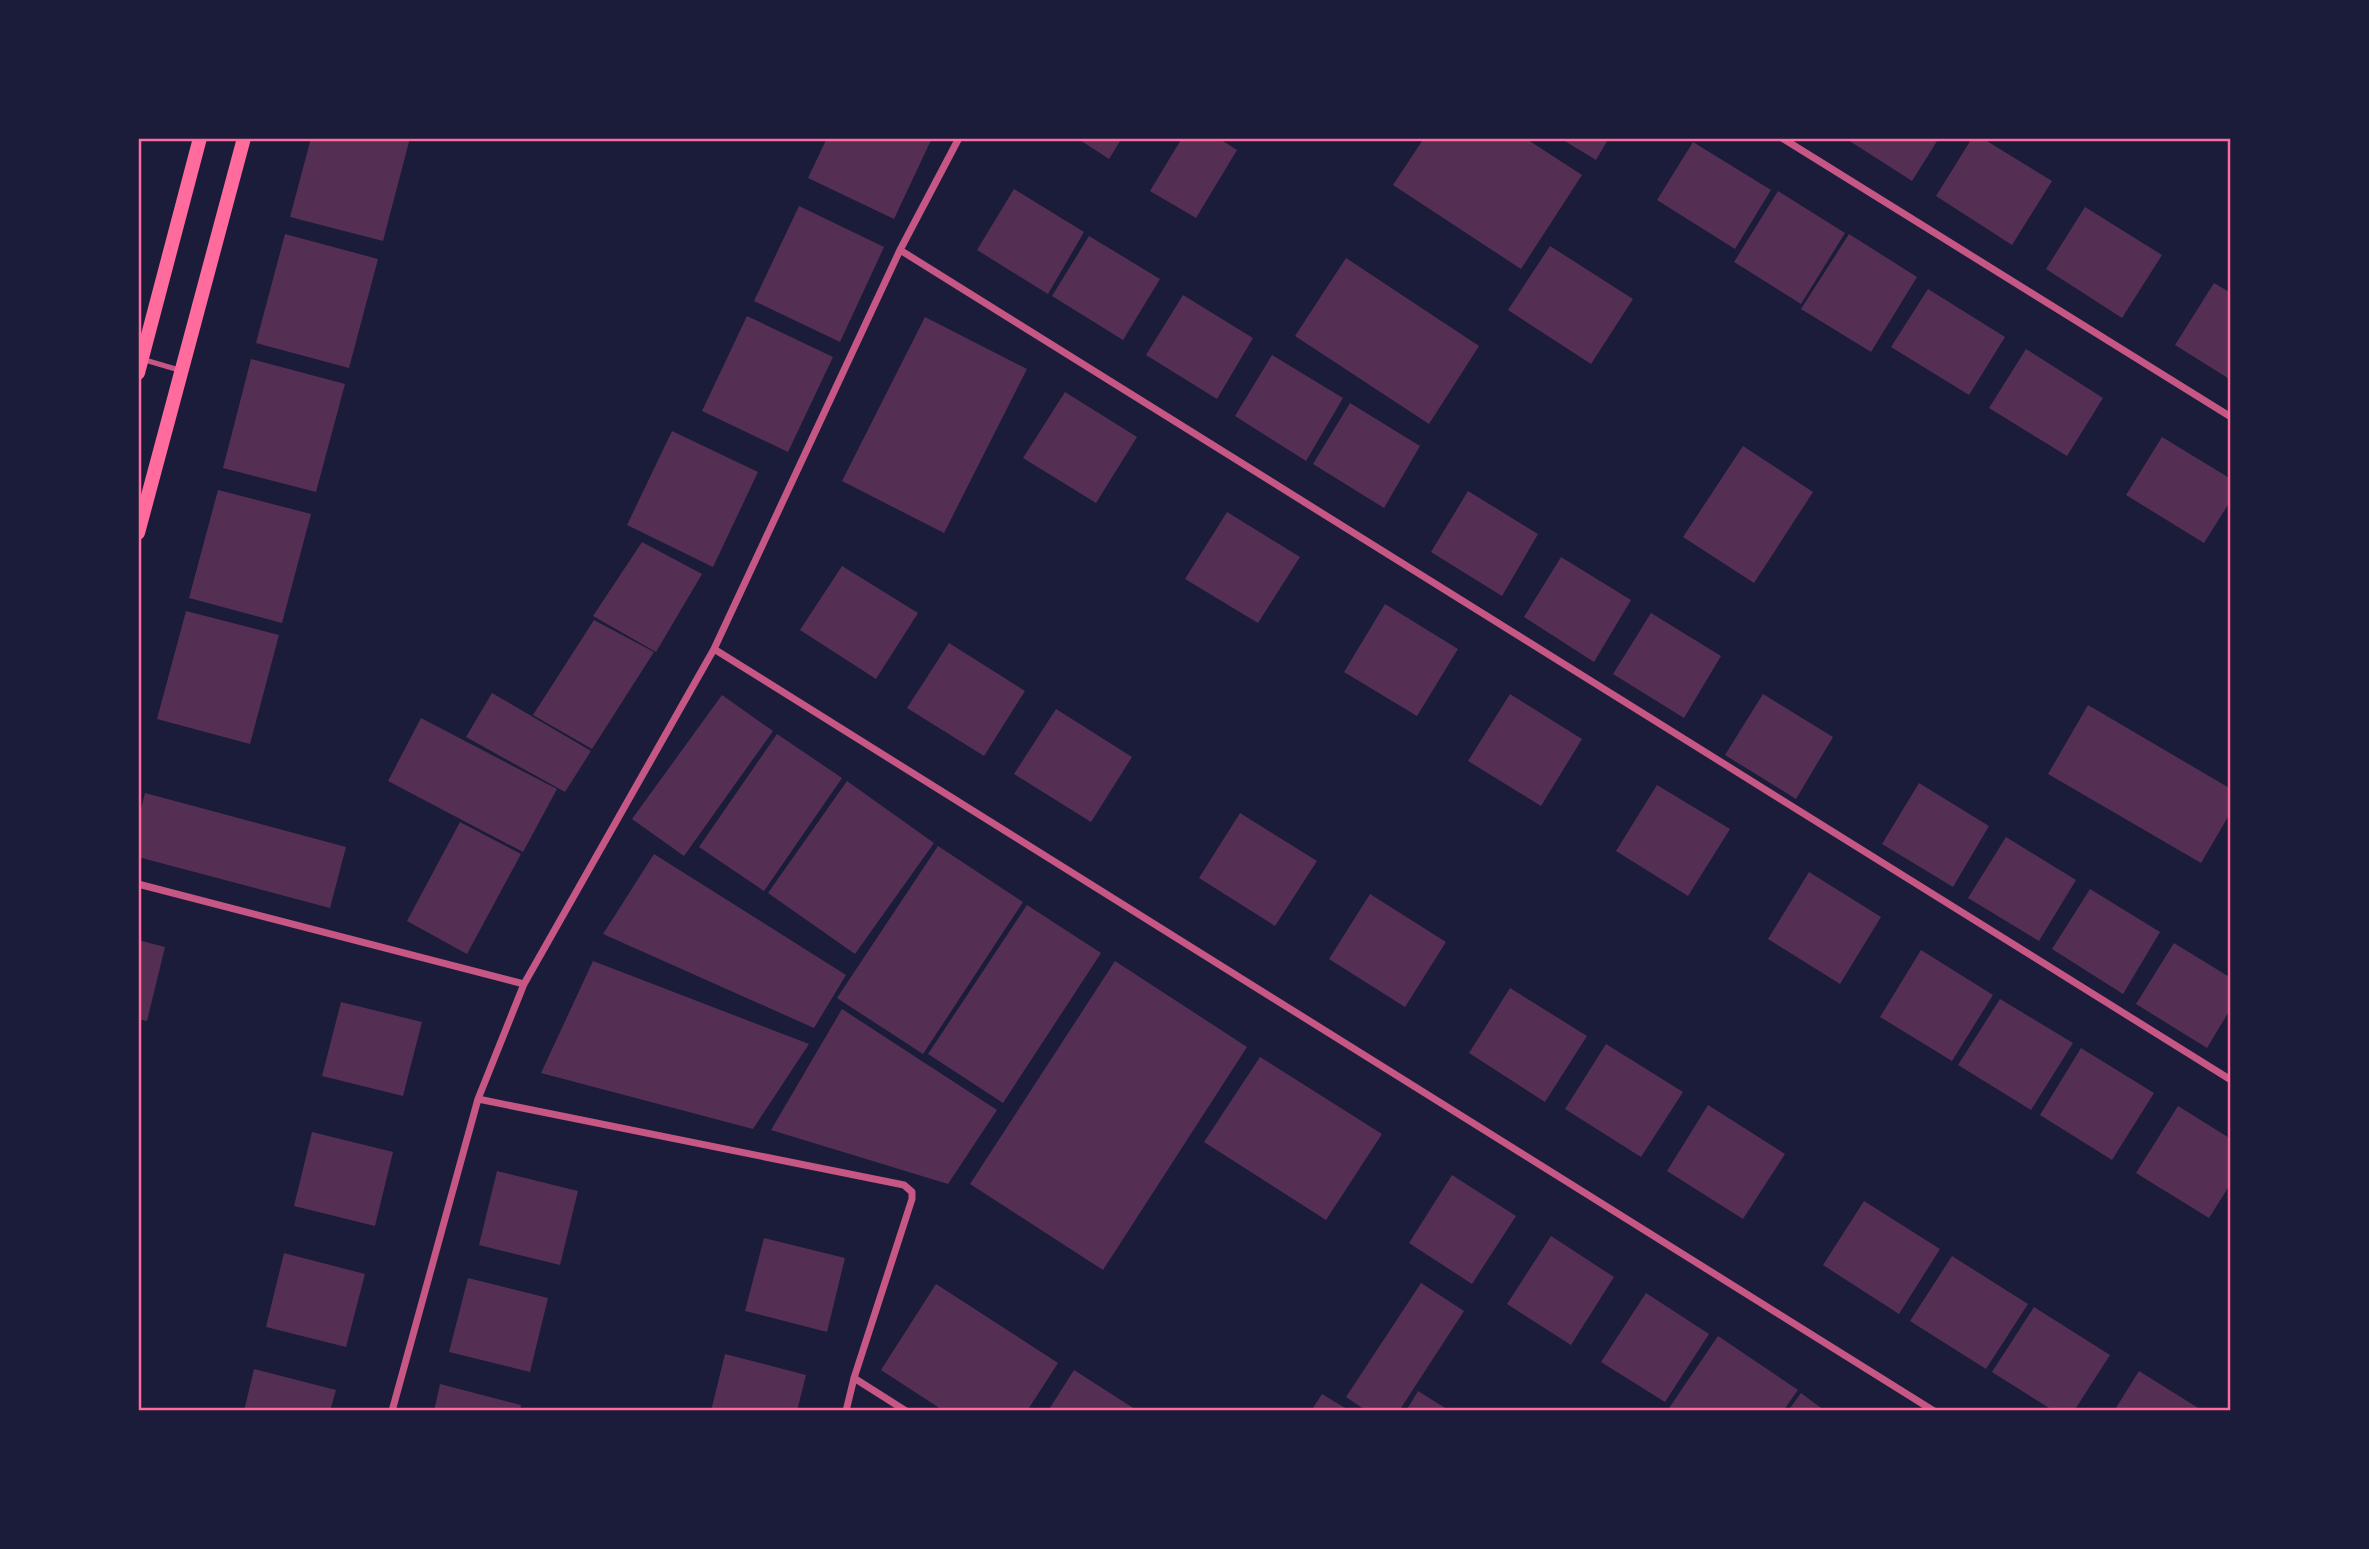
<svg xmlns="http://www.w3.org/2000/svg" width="2369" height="1549" font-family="'Fira Sans',sans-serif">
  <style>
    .building { fill: #542f53 }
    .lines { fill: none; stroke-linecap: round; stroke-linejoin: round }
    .service { stroke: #c65784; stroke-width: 5 }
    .minor { stroke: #c65784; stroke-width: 7 }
    .secondary { stroke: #ff6b9d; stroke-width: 14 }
    .neatline { fill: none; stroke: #ff6b9d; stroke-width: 2.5 }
  </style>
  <rect width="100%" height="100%" fill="#1b1b3a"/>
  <path class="building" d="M311,138H410L383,241L290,217Z
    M827,138H932L894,219L808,178Z
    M1077,138H1122L1109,159Z
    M1182,138H1218L1237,150L1196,218L1150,191Z
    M1424,138H1525L1582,175L1521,269L1393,185Z
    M1560,138H1609L1596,160Z
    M1845,138H1939L1912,181Z
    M1972,138H1982L2052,181L2012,245L1936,196Z
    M1693,142L1771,190L1735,249L1657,200Z
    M1014,189L1084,232L1048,294L977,250Z
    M1778,191L1845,233L1801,304L1734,262Z
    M799,206L884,247L840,342L754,301Z
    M2085,207L2162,255L2122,318L2046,269Z
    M285,234L378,259L349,368L256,343Z
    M1849,234L1917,277L1871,352L1801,309Z
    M1089,236L1160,279L1123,340L1052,296Z
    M1550,246L1633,299L1591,364L1508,310Z
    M1346,258L1479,346L1429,424L1295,336Z
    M2214,283L2231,293V380L2175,345Z
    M1928,289L2005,337L1969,395L1891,347Z
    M1183,295L1253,338L1217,399L1146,355Z
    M747,316L833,357L788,452L702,411Z
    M925,317L1027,369L944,533L842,481Z
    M2026,349L2103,398L2067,456L1989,408Z
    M1272,355L1343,398L1306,461L1235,416Z
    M251,359L345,384L316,492L223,468Z
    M1065,392L1137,437L1096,503L1023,458Z
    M1350,403L1420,446L1384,508L1313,464Z
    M672,431L758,472L713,567L627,525Z
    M2162,437L2231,479V500L2204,543L2126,495Z
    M1743,446L1813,492L1754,583L1683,537Z
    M218,490L311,514L282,623L189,598Z
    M1468,491L1538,534L1502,596L1431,552Z
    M1227,512L1300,557L1258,623L1185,579Z
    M642,542L702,574L656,652L593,616Z
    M1561,557L1631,600L1594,662L1524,617Z
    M842,566L918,613L876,679L800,630Z
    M1385,604L1458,649L1417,716L1344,672Z
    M186,611L279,635L250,744L157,719Z
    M1651,613L1721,656L1684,718L1613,674Z
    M594,620L654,652L592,749L533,715Z
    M949,643L1025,691L984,756L907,708Z
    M492,693L591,751L565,792L466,737Z
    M1510,694L1582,739L1541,806L1468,761Z
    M1763,694L1833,737L1796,799L1725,755Z
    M722,695L773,731L684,856L632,819Z
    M2088,705L2231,789V812L2201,863L2048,774Z
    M1056,709L1132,757L1091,822L1014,774Z
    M421,718L557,789L523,852L388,781Z
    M777,734L842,778L764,891L699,847Z
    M847,781L934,843L855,954L768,893Z
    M1919,783L1989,826L1953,887L1882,844Z
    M1657,785L1730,829L1688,896L1616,851Z
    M145,793L346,847L330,908L138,857V820Z
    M1240,813L1317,861L1275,926L1199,878Z
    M460,822L521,854L467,954L407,921Z
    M2006,837L2076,880L2039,941L1968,898Z
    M938,846L1023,902L923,1054L837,998Z
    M654,854L846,975L814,1028L603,934Z
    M1809,872L1881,917L1840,984L1768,939Z
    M2090,889L2160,932L2123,994L2052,949Z
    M1370,894L1446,942L1405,1007L1329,959Z
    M1027,905L1101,953L1003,1103L928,1054Z
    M138,940L165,947L147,1021L138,1019Z
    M2174,943L2231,978V1008L2207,1048L2136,1004Z
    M1921,950L1993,995L1952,1061L1880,1017Z
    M593,961L809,1044L753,1129L541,1073Z
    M1115,961L1247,1047L1103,1270L970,1184Z
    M1510,988L1587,1036L1545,1102L1469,1053Z
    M2000,999L2073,1043L2031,1110L1958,1065Z
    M341,1002L422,1022L403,1096L322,1076Z
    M842,1009L997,1110L948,1184L771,1130Z
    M1606,1044L1683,1092L1641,1157L1565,1109Z
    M2081,1048L2154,1093L2112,1160L2040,1115Z
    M1260,1057L1382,1134L1326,1220L1204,1142Z
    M1708,1105L1785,1154L1743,1219L1667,1171Z
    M2178,1106L2231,1139V1183L2209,1218L2136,1173Z
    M312,1132L393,1152L375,1226L294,1206Z
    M497,1171L578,1191L560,1265L479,1245Z
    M1452,1175L1516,1216L1472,1284L1409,1243Z
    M1864,1201L1940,1249L1899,1314L1823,1265Z
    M1551,1236L1614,1277L1571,1345L1507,1304Z
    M764,1238L845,1258L827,1332L745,1311Z
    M284,1253L365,1274L346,1347L266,1327Z
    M1952,1256L2028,1304L1986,1369L1910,1321Z
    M468,1278L548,1298L530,1372L449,1352Z
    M1421,1283L1464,1311L1399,1411H1367L1346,1397Z
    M936,1284L1058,1363L1027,1411H944L881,1370Z
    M1646,1293L1709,1334L1665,1402L1601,1362Z
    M2034,1307L2110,1355L2074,1411H2054L1992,1372Z
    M1718,1336L1798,1390L1783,1411H1667Z
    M725,1354L806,1375L797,1411H711Z
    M254,1369L336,1390L330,1411H244Z
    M1074,1370L1138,1411H1048Z
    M2139,1371L2203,1411H2114Z
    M440,1384L521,1405L520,1411H434Z
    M1418,1391L1450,1411H1406Z
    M1801,1393L1825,1411H1788Z
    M1322,1394L1350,1411H1311Z"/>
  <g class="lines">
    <path class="service" d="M145,360L179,370"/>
    <path class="minor" d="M1782,138L2231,417
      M900,250L2231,1080
      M714,649L1934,1411
      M138,884L524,984
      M478,1099L904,1185L912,1192V1199L854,1378L846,1411
      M854,1378L906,1411
      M392,1411L478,1099L524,984L714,649L900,250L959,138"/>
    <path class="secondary" d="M138,373L200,138
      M138,533L244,138"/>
  </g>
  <rect width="2369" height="1549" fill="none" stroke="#1b1b3a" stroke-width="280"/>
  <rect x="140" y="140" width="2089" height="1269" class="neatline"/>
</svg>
